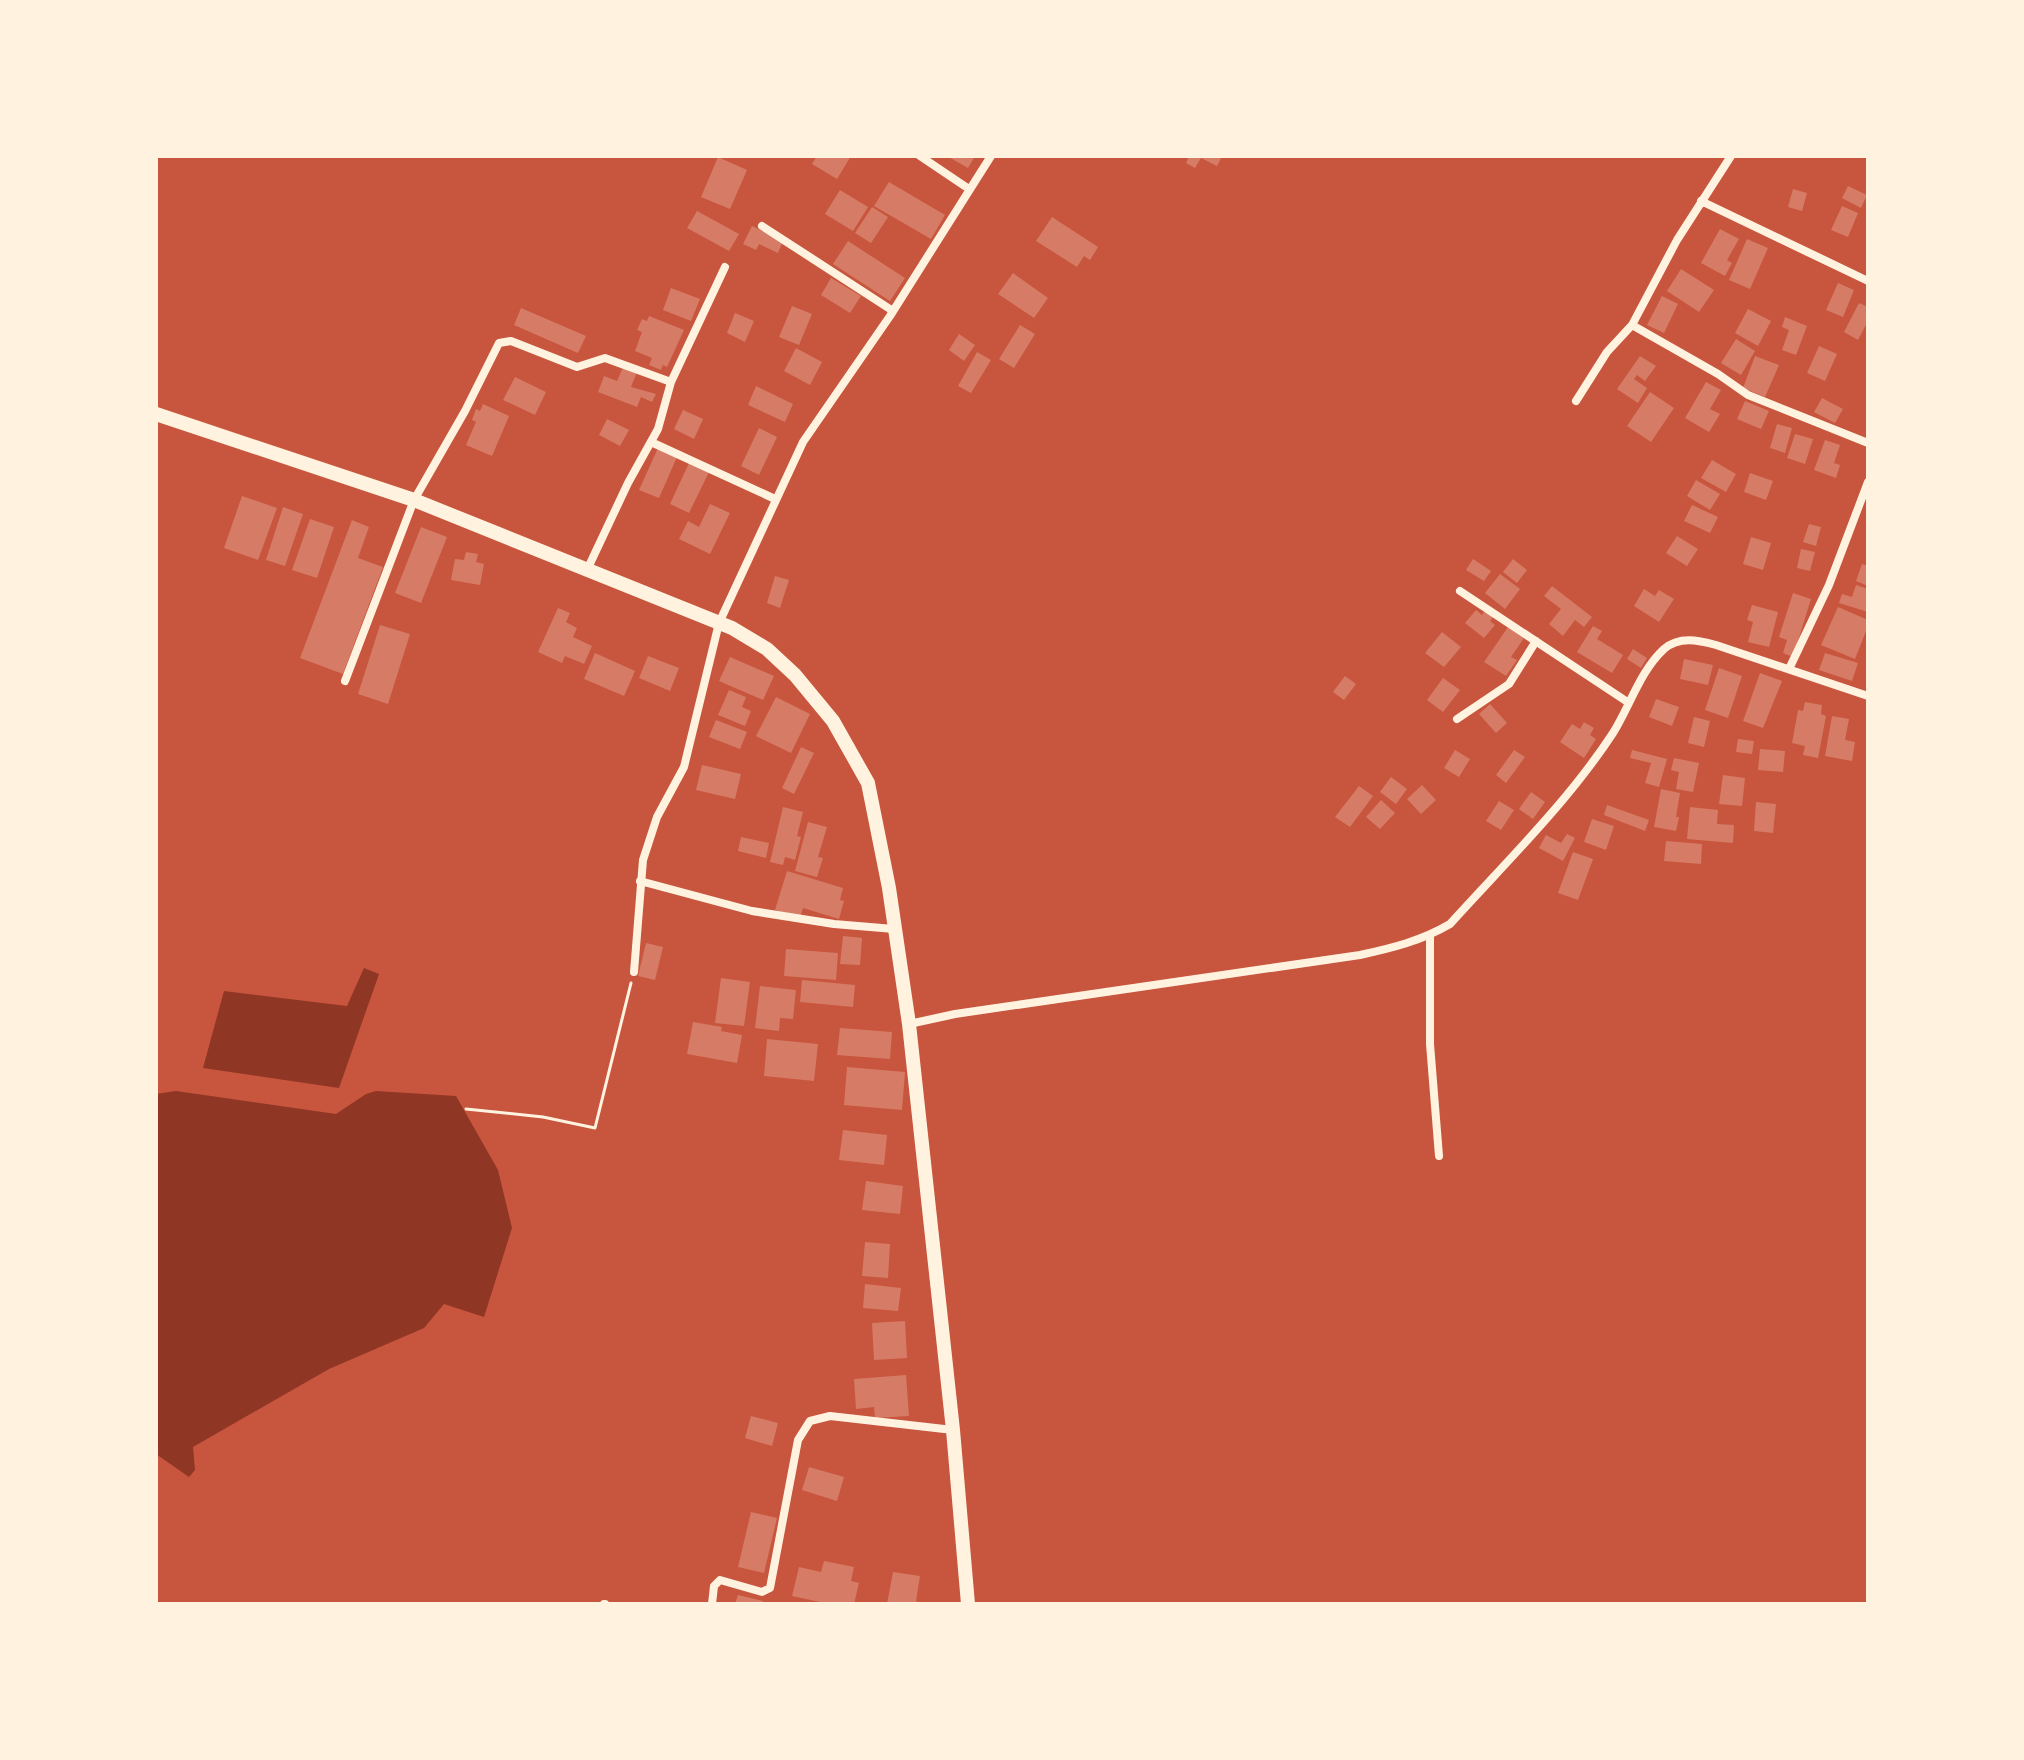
<svg xmlns="http://www.w3.org/2000/svg" width="2024" height="1760" font-family="Rubik,sans-serif">
  <style>
    .water { fill: #8f3625 }
    .building { fill: #d67c66 }
    .lines { fill: none; stroke-linecap: round; stroke-linejoin: round }
    .path { stroke: #fff3e0; stroke-width: 3 }
    .minor { stroke: #fff3e0; stroke-width: 8 }
    .primary { stroke: #fff3e0; stroke-width: 14 }
  </style>
  <rect width="100%" height="100%" fill="#c8553d"/>
  <path class="water" d="M364,968L379,974L339,1088L203,1068L224,991L347,1006Z
    M176,1091L336,1114L366,1094L376,1091L456,1096L498,1170L512,1228L484,1317L444,1304L424,1328L329,1369L193,1447L195,1470L189,1477L156,1454V1094Z"/>
  <path class="building" d="M817,156H851L837,179L812,164Z
    M947,156H975L968,168Z
    M1189,156H1222L1217,166L1201,158L1195,168L1186,163Z
    M718,157L747,170L730,209L701,197Z
    M889,182L945,215L931,239L874,206Z
    M1848,186L1867,195L1861,208L1842,198Z
    M1793,189L1807,193L1802,211L1788,207Z
    M840,190L868,207L853,231L825,214Z
    M1842,206L1858,213L1848,237L1831,230Z
    M872,207L888,217L871,243L855,233Z
    M697,211L739,234L729,251L687,228Z
    M1052,217L1098,247L1090,260L1084,256L1077,267L1036,241Z
    M752,226L783,241L778,253L759,244L756,250L743,244Z
    M1720,229L1739,239L1727,260L1732,263L1725,276L1701,263Z
    M1747,239L1768,248L1750,289L1729,280Z
    M848,241L905,278L890,301L833,264Z
    M1681,269L1714,290L1699,312L1667,291Z
    M1013,273L1048,298L1034,318L998,294Z
    M831,278L861,296L850,313L821,295Z
    M1838,283L1854,290L1843,317L1826,310Z
    M671,288L700,299L691,321L663,310Z
    M1662,296L1678,304L1664,333L1647,325Z
    M1859,303L1868,307V321L1858,340L1844,332Z
    M792,306L812,314L799,345L779,337Z
    M521,308L586,336L578,353L514,325Z
    M1748,309L1771,321L1758,346L1735,333Z
    M735,313L754,321L745,342L727,333Z
    M649,316L684,330L667,367L663,365L661,370L649,365L652,358L635,351L642,332L637,330L642,319L647,321Z
    M1785,317L1807,326L1796,355L1782,350L1789,330L1782,327Z
    M1020,325L1035,334L1014,368L999,359Z
    M959,334L975,345L964,361L949,350Z
    M1736,339L1755,351L1741,375L1721,363Z
    M1819,346L1837,354L1825,381L1807,373Z
    M796,348L822,362L810,385L784,371Z
    M977,352L991,360L971,393L958,386Z
    M1640,356L1656,366L1645,381L1637,375L1634,379L1647,388L1638,403L1617,389Z
    M1755,356L1779,365L1765,397L1743,388Z
    M623,367L637,372L631,387L656,394L652,402L641,397L637,407L598,392L604,376L617,381Z
    M515,377L546,392L535,415L503,400Z
    M1706,382L1721,390L1710,409L1720,414L1709,432L1685,418Z
    M756,386L793,404L785,422L748,405Z
    M1650,392L1674,408L1651,442L1627,426Z
    M1822,398L1843,409L1835,423L1814,412Z
    M1745,401L1769,411L1761,429L1737,419Z
    M483,404L509,416L492,456L466,445L476,422L472,420L476,409L480,411Z
    M683,410L703,419L694,439L674,429Z
    M607,419L629,430L620,446L599,435Z
    M1777,424L1792,428L1785,453L1770,448Z
    M759,428L777,437L759,475L741,466Z
    M1795,434L1813,439L1805,464L1787,458Z
    M1825,440L1840,445L1834,463L1840,465L1836,478L1814,470Z
    M658,448L677,457L659,498L639,490Z
    M1712,460L1736,474L1726,492L1701,478Z
    M689,463L709,472L689,513L670,504Z
    M1750,473L1773,481L1766,500L1744,492Z
    M1696,480L1720,494L1710,510L1687,496Z
    M242,496L277,508L258,560L224,548Z
    M710,504L730,513L710,554L679,539L688,521L699,527Z
    M1692,505L1718,517L1710,533L1684,521Z
    M283,507L303,514L285,566L266,560Z
    M310,519L334,527L317,578L292,570Z
    M352,520L369,527L358,558L383,567L343,674L300,658Z
    M1809,524L1821,527L1816,546L1803,542Z
    M421,527L447,537L421,603L395,593Z
    M1677,536L1698,549L1687,566L1666,553Z
    M1751,537L1771,543L1763,570L1743,564Z
    M1801,549L1815,552L1810,571L1797,568Z
    M466,552L478,554L476,562L484,564L480,585L451,580L455,559L464,560Z
    M1473,559L1491,571L1484,581L1466,570Z
    M1513,559L1527,570L1517,583L1503,572Z
    M1862,564L1868,566V586L1856,581Z
    M1500,574L1520,589L1505,609L1485,593Z
    M775,576L789,580L780,608L767,603Z
    M1856,585L1868,589V612L1839,603L1842,594L1852,597Z
    M1552,586L1592,617L1584,627L1575,620L1563,636L1549,624L1561,609L1544,596Z
    M1644,589L1655,596L1659,590L1674,599L1659,622L1634,606Z
    M1793,593L1811,599L1793,657L1783,653L1787,640L1779,637Z
    M1752,605L1778,612L1769,647L1748,642L1753,622L1747,620Z
    M1838,607L1868,620V626L1855,659L1821,645Z
    M558,608L570,613L566,622L577,628L573,637L592,646L584,664L565,656L562,663L538,652Z
    M1486,609L1494,616L1490,621L1495,625L1484,638L1465,623L1476,610L1482,615Z
    M380,625L410,634L388,704L358,694Z
    M1593,626L1602,631L1597,639L1623,655L1612,673L1577,652Z
    M1508,627L1524,638L1511,657L1517,660L1506,676L1484,662Z
    M1442,632L1461,647L1444,667L1425,653Z
    M1633,649L1647,658L1641,668L1627,659Z
    M595,653L635,671L624,696L584,679Z
    M1825,653L1858,663L1852,681L1819,670Z
    M648,656L679,668L670,691L639,678Z
    M730,657L774,676L763,700L719,681Z
    M1684,659L1713,665L1708,685L1680,679Z
    M1719,668L1742,676L1728,718L1705,710Z
    M1760,673L1782,681L1763,728L1743,721Z
    M1345,676L1356,684L1344,700L1333,692Z
    M1443,678L1460,690L1443,712L1427,700Z
    M729,690L746,697L742,707L751,711L745,726L718,715Z
    M776,697L810,714L791,753L756,736Z
    M1656,699L1679,707L1672,726L1649,717Z
    M1805,702L1822,705L1821,714L1826,716L1818,758L1803,755L1805,746L1792,743L1798,710L1803,711Z
    M1490,704L1507,723L1496,733L1479,714Z
    M1832,716L1849,719L1845,740L1855,742L1852,761L1825,756Z
    M1694,717L1710,721L1704,747L1688,743Z
    M716,720L747,732L740,749L709,737Z
    M1584,722L1594,728L1590,735L1596,739L1584,758L1560,742L1572,724L1580,729Z
    M1738,739L1754,741L1752,754L1736,752Z
    M801,747L814,753L794,794L782,788Z
    M1760,749L1785,751L1783,772L1758,770Z
    M1455,750L1470,759L1459,777L1444,768Z
    M1514,750L1525,757L1506,783L1496,775Z
    M1632,750L1667,759L1659,787L1645,783L1651,763L1630,758Z
    M1674,758L1699,763L1693,792L1676,789L1679,772L1671,770Z
    M702,765L741,774L735,799L696,790Z
    M1723,775L1745,778L1742,806L1719,804Z
    M1391,777L1407,789L1396,804L1380,792Z
    M1422,785L1436,800L1421,814L1407,799Z
    M1359,786L1373,796L1350,827L1335,817Z
    M1661,789L1680,793L1676,817H1679L1676,831L1654,827Z
    M1531,792L1545,802L1533,819L1519,809Z
    M1381,800L1395,813L1380,829L1366,817Z
    M1499,801L1514,810L1501,830L1486,821Z
    M1756,802L1776,804L1773,833L1754,831Z
    M1607,805L1649,820L1645,831L1604,815Z
    M783,807L803,812L797,836L801,837L795,860L785,857L783,865L770,862Z
    M1690,807L1718,810L1717,824L1734,825L1733,843L1687,839Z
    M1592,819L1614,826L1606,850L1584,842Z
    M808,822L827,827L818,857L823,858L817,877L795,871Z
    M1567,834L1575,838L1563,861L1539,848L1546,835L1561,843Z
    M741,837L769,843L766,858L738,851Z
    M1666,841L1702,844L1701,864L1664,861Z
    M1573,852L1593,859L1578,900L1558,893Z
    M787,871L843,888L840,900L844,901L839,919L803,908L800,918L775,910Z
    M843,936L862,938L860,965L840,964Z
    M646,943L663,947L655,980L638,976Z
    M786,949L838,953L836,980L784,976Z
    M721,978L750,982L744,1026L715,1023Z
    M802,980L855,985L853,1007L800,1002Z
    M760,986L796,990L793,1019L780,1018L779,1031L755,1028Z
    M693,1022L722,1027L721,1031L742,1035L737,1063L687,1054Z
    M840,1028L892,1032L890,1059L837,1055Z
    M767,1039L818,1044L814,1081L764,1076Z
    M847,1067L905,1072L902,1110L844,1105Z
    M843,1130L887,1135L884,1165L839,1160Z
    M866,1181L903,1186L900,1214L862,1210Z
    M865,1242L890,1244L888,1278L862,1276Z
    M865,1284L901,1288L898,1311L863,1308Z
    M905,1321L907,1358L874,1360L872,1323Z
    M906,1375L909,1416L875,1418L874,1407L856,1409L854,1379Z
    M751,1416L778,1423L772,1446L745,1438Z
    M809,1467L844,1477L837,1501L802,1490Z
    M751,1512L777,1518L764,1573L738,1567Z
    M824,1561L854,1567L851,1581L859,1583L854,1604H829L792,1596L799,1567L821,1572Z
    M893,1572L920,1576L916,1601L923,1604H887Z
    M738,1595L763,1601L762,1604H735Z"/>
  <g class="lines">
    <path class="path" d="M466,1109L543,1117L595,1128L631,983"/>
    <path class="minor" d="M920,156L969,189
      M1701,201L1868,281
      M762,226L893,311
      M1632,325L1718,374L1748,395L1868,443
      M1576,401L1607,352L1632,325L1677,240L1731,156
      M651,442L775,499
      M587,570L628,483L658,429L671,382L725,267
      M1460,591L1629,703
      M1789,669L1829,585L1868,482
      M345,681L414,500L465,411L499,343L511,341L577,367L605,358L671,382
      M1457,719L1509,684L1536,641
      M640,881L752,911L834,924L894,929
      M1430,936V1044L1439,1156
      M634,972L643,860L657,817L684,767L719,623L803,442L890,316L991,156
      M909,1024L955,1014L1360,955C1392,948 1421,941 1450,924C1506,862 1568,802 1613,733C1630,706 1640,671 1664,649C1679,636 1698,640 1716,645L1868,696
      M604,1604H605
      M712,1604L714,1586L720,1580L762,1592L770,1588L798,1440L810,1421L830,1416L953,1430"/>
    <path class="primary" d="M156,414L414,500L732,628L767,649L795,675L833,721L868,783L889,888L909,1024L953,1430L968,1604"/>
  </g>
  <rect width="2024" height="1760" fill="none" stroke="#fff3e0" stroke-width="316"/>
</svg>
